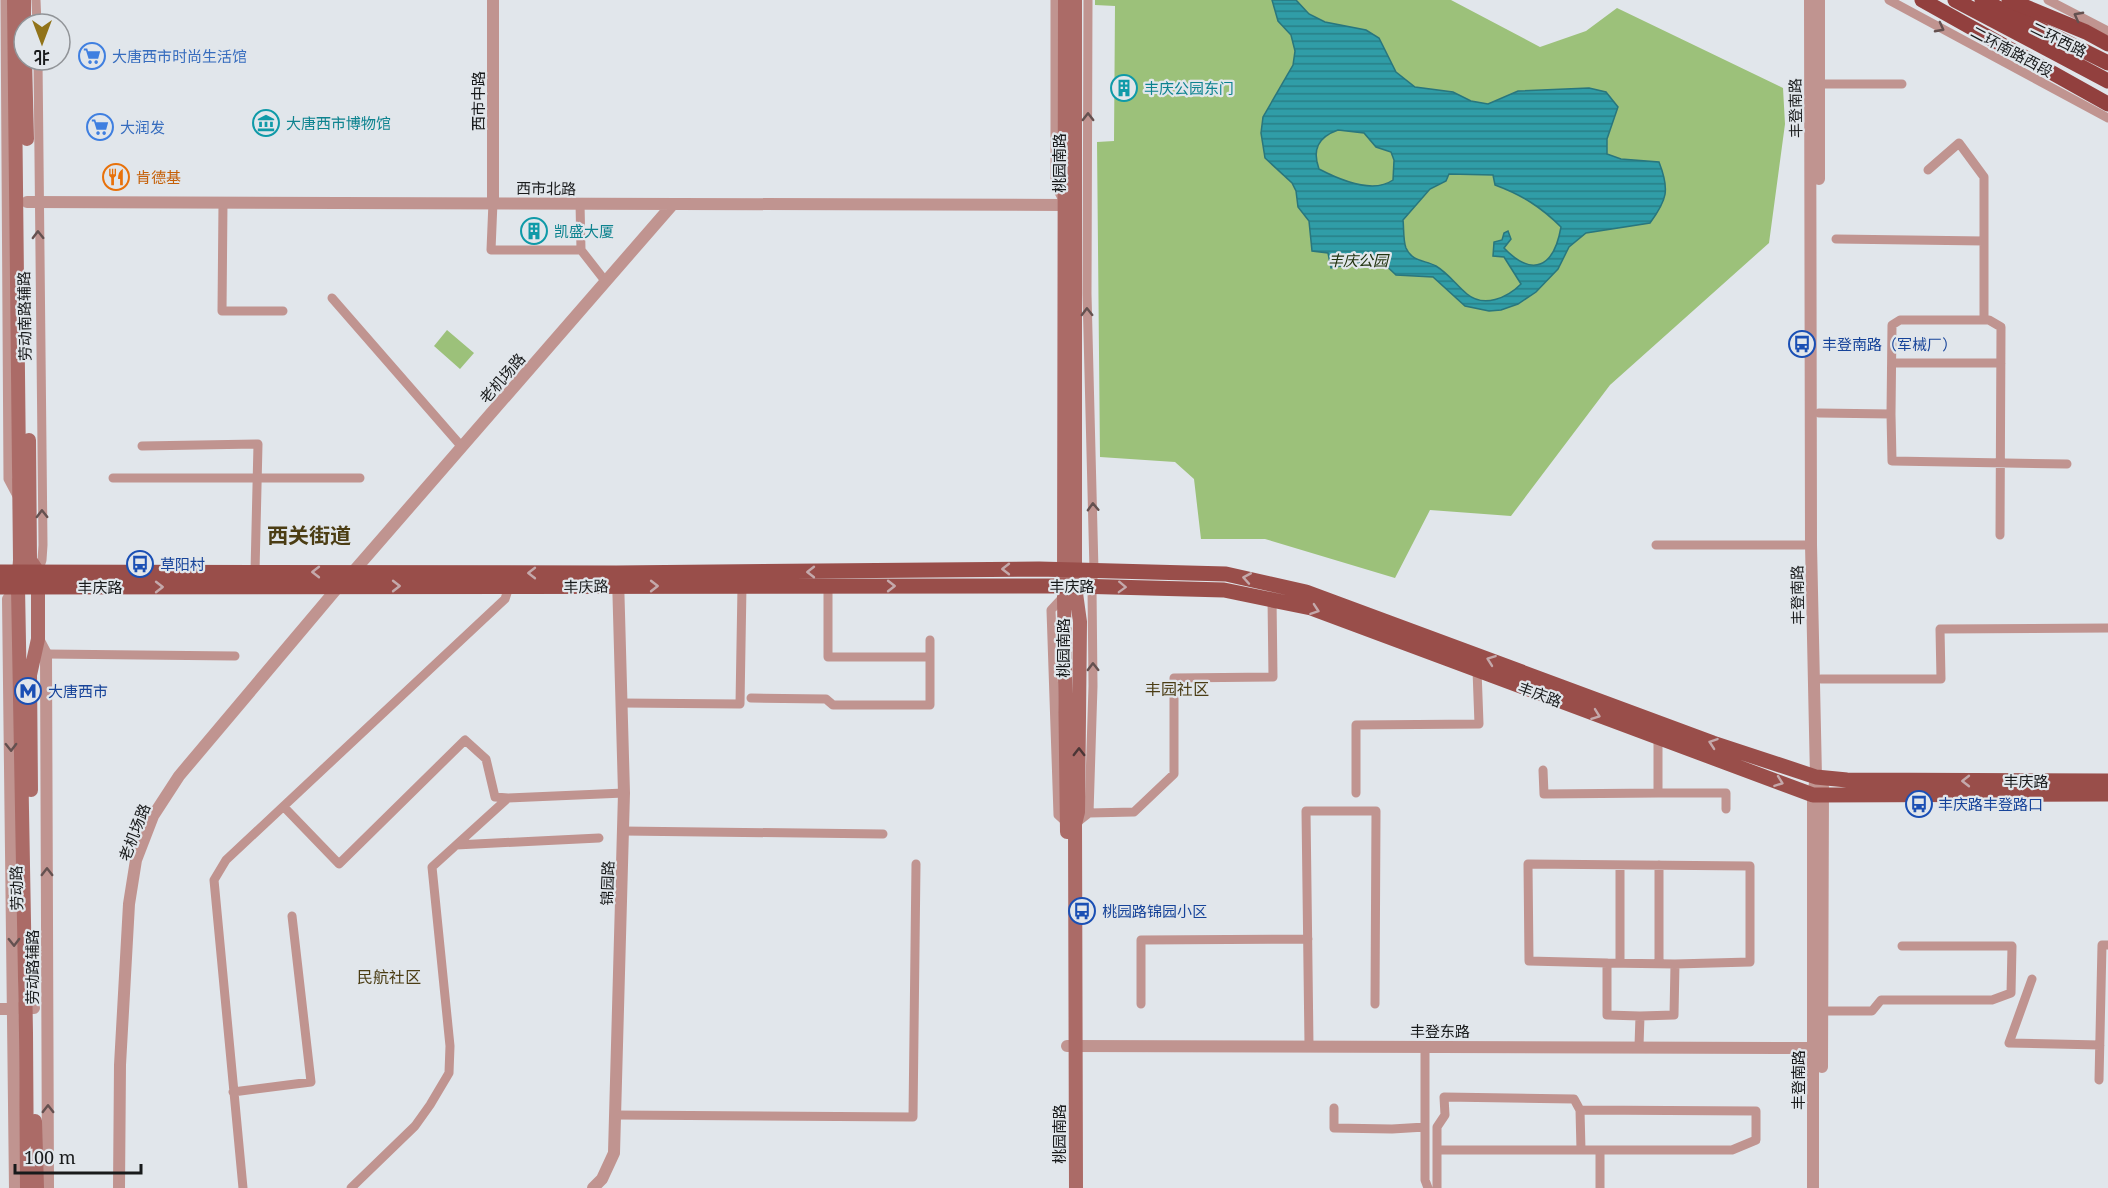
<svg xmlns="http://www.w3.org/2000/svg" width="2108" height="1188" font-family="'Noto Serif','Noto Sans SC',serif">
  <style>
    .green { fill: #9cc17a }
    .water { fill: url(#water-rules); stroke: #29767d; stroke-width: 1.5; fill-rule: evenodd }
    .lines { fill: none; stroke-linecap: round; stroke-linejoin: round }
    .minor { stroke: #c09490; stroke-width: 9 }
    .tertiary { stroke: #c09490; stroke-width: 12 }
    .secondary { stroke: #ab6b67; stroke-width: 14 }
    .primary { stroke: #994e4a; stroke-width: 15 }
    .trunk { stroke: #92403e; stroke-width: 15 }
    .trunk-bridge { stroke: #92403e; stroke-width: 15 }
    .oneway { stroke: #645150 }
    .oneway2 { stroke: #c4a9ab }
    .oneway3 { stroke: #4b3636 }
    .labels { text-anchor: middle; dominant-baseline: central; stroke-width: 4.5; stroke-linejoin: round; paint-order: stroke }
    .street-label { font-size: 15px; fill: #181a1b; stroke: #e1e6eb }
    .shop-label { font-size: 15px; fill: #366cbe; stroke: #e1e6eb; text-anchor: start }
    .culture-label { font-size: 15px; fill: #0d838f; stroke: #e1e6eb; text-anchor: start }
    .food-label { font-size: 15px; fill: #c56008; stroke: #e1e6eb; text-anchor: start }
    .park-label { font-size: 15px; font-style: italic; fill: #21320f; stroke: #e1e6eb }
    .transit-label { font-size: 15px; fill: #164399; stroke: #e1e6eb; text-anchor: start }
    .neighbourhood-label { font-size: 16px; fill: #4b3d14; stroke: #e1e6eb }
    .district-label { font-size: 21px; font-weight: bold; fill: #4b3d14; stroke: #e1e6eb }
  </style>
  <defs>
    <pattern id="water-rules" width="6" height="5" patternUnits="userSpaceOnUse" patternTransform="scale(1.5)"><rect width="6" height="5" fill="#309da7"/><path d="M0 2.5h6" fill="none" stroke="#287f87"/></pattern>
  </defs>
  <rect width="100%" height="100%" fill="#e1e6eb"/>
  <path class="green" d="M1095,0H1451L1540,47L1586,31L1617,8L1783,88L1785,124L1769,243L1610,385L1511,516L1430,510L1395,578L1265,539H1201L1194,479L1175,462L1100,457L1097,142L1114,141L1115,6L1095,5Z
    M447,330L474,353L460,369L434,346Z"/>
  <path class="water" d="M1272,0H1296L1309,14L1325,22L1366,30L1379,38L1396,72L1415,87L1453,92L1471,101L1488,104L1518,91L1589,88L1606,92L1618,107L1607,139V154L1621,159L1659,162C1670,190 1667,200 1650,223L1586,233L1569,247L1558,269L1536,292L1518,304L1501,310L1489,311L1465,306L1433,277L1396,275L1379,259L1331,268L1328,253L1312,251L1309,221L1298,207L1296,191L1292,183L1265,158L1261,133L1263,117L1293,65L1295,51L1291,35L1278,21ZM1338,130L1364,133L1376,147L1391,152L1394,160L1393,180C1373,194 1340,180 1319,169C1312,150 1318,137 1338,130ZM1449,174L1493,175L1495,185C1522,195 1541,207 1561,227C1554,267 1533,278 1504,248L1511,239L1508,231L1504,233L1502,240L1494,242L1493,256L1504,257L1521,284C1507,298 1484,308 1467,294C1456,285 1449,274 1436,266C1425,260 1412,262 1406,248C1403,240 1404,228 1403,220L1430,189L1446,181Z"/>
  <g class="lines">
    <path class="minor" d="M5,0L8,479L17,496
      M36,0L37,24
      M1055,0V185L1064,202
      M1889,0L2108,118
      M2048,0L2108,31
      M38,60L43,545L42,560L38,572
      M1819,84H1902
      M1928,170L1959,143L1984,177V320
      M493,202L491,250H581
      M223,203L222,311H283
      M580,203L581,250L606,282
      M1836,239L1984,241
      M332,298L462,447
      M1892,363H2001
      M1819,413L1891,414L1892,461L2067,464
      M1891,414L1892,325L1900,320H1989L2001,327L2000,535
      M142,446L258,444L255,572
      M113,478H360
      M1656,545H1811
      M828,586V657H930
      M1064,596L1051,610L1058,815L1068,824
      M46,654L235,656
      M1821,679H1941L1940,629L2108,628
      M751,698L826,699L833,705H930V640
      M622,703L740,704L742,586
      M1543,770L1544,794L1658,793V737
      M1356,793V725L1479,724L1477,670
      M1658,793H1726V809
      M284,807L339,864L465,740L486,759L495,797L508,798
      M1089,813L1134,812L1174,774V678L1273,677L1272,598
      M1075,824L1089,813L1093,686L1092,587L1094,570L1087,294L1088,0
      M623,831L883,834
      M456,845L599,838
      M1607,963L1529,961L1528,864L1750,866V962L1675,964
      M1620,963V865
      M1659,963V865
      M2032,979L2009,1043L2100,1045
      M1141,1004V940L1308,939
      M1822,1011H1872L1881,1000H1992L2011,993L2012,946H1902
      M1309,1045L1306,811H1376L1375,1004
      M1639,1046L1640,1016L1674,1015L1675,964L1607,963V1015L1640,1016
      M1425,1047V1180L1428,1188
      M2099,1080L2102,945H2108
      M233,1092L311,1082L292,916
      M1334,1108V1128L1392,1129L1425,1127
      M615,1115L913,1117L916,864
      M1437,1150H1732L1756,1140V1111L1580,1110L1581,1150
      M243,1188L214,880L226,860L505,599L509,587
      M351,1188L415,1126L430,1105L449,1073L450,1046L432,867L508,798L624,793
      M1437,1188V1127L1445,1115L1444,1097L1574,1099L1580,1110
      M1600,1188V1150"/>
    <path class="tertiary" d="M493,0V202
      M1810,0L1811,545L1816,777L1813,795V1188
      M1819,179V0
      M27,202L1065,205
      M353,572L673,204
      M38,639L46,654L48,1188
      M0,1009L34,1008
      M1067,1046L1813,1048
      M1822,1067L1823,787
      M15,1188L8,599L18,587
      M119,1188L120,1065L129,904L136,860L153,816L179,776L339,586
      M593,1188L602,1179L614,1153L624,793L618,578"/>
    <path class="secondary" d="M14,0L20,560L18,587L26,1033L27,1188
      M24,0V24
      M1065,0L1064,596L1067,832
      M1075,0V586L1080,622L1078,812L1075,824L1076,1188
      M25,60L27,139
      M29,440L30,560L38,572V639L30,675L31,790
      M35,1121L37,1188"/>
    <path class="primary" d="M0,572L616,573L1039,569L1226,574L1306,592L1713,743L1816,777L1847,780L2108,781
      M0,587L1075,586L1224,590L1311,608L1813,795L2108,794"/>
    <path class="trunk" d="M1955,0L2108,81
      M1982,0L2108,63"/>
    <path class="trunk-bridge" d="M1922,0L2108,104
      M2009,0L2086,32L2108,44"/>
  </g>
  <defs><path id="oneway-chevron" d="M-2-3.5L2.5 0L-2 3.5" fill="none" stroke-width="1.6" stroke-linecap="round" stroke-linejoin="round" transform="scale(1.5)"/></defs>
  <g class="oneway">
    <use href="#oneway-chevron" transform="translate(2078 16) rotate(-152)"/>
    <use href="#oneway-chevron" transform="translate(1940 28) rotate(28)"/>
    <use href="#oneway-chevron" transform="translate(1088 117) rotate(-90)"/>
    <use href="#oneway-chevron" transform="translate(38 235) rotate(-91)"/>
    <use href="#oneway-chevron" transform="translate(1087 312) rotate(-91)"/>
    <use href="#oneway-chevron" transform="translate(1093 507) rotate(-92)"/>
    <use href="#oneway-chevron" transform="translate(42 514) rotate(-91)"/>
    <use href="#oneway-chevron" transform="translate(1093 667) rotate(-91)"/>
    <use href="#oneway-chevron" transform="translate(11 747) rotate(89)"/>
    <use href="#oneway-chevron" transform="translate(47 872) rotate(-90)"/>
    <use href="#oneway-chevron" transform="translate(14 942) rotate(89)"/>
    <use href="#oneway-chevron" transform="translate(48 1109) rotate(-90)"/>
  </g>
  <g class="oneway2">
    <use href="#oneway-chevron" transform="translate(1006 569) rotate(180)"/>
    <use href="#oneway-chevron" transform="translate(316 572) rotate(180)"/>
    <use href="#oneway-chevron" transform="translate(811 572) rotate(180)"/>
    <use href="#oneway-chevron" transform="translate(532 573) rotate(-180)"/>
    <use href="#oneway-chevron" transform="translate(1247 578) rotate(-170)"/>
    <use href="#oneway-chevron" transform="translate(396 586)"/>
    <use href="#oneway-chevron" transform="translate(654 586)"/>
    <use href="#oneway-chevron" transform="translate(891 586)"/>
    <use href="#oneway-chevron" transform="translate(159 587)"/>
    <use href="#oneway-chevron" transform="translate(1122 587) rotate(2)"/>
    <use href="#oneway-chevron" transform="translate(1315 610) rotate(19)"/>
    <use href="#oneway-chevron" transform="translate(1491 660) rotate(-160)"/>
    <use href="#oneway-chevron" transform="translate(1596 715) rotate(20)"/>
    <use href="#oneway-chevron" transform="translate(1713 743) rotate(-161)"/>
    <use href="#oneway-chevron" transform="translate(1966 781) rotate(-180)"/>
    <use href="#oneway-chevron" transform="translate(1779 782) rotate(20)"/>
  </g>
  <use class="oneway3" href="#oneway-chevron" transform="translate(1079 752) rotate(-90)"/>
  <defs>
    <symbol id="supermarket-ring" viewBox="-11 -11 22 22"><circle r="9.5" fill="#e1e6eb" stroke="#3f7fe0" stroke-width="1.5"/><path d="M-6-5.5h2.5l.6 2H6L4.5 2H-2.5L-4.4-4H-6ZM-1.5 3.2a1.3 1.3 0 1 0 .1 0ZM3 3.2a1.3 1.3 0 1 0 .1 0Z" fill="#3f7fe0"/></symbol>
    <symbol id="building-ring" viewBox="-11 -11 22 22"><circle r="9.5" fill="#e1e6eb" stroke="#0f9aa8" stroke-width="1.5"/><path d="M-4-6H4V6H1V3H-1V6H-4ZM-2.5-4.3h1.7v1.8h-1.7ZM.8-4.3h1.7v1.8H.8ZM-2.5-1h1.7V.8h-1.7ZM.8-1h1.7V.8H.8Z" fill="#0f9aa8"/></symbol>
    <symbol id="museum-ring" viewBox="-11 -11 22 22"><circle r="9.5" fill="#e1e6eb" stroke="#0f9aa8" stroke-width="1.5"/><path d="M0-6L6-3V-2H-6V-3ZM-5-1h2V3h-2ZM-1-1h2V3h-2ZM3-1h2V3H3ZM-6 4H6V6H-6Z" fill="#0f9aa8"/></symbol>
    <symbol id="restaurant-ring" viewBox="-11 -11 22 22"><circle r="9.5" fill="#e1e6eb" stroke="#e8710a" stroke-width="1.5"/><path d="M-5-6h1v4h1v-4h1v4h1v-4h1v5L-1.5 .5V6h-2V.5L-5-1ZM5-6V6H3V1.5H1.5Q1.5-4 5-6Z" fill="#e8710a"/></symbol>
    <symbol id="bus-ring" viewBox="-11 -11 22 22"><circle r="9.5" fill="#e1e6eb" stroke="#1a4fb4" stroke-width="1.5"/><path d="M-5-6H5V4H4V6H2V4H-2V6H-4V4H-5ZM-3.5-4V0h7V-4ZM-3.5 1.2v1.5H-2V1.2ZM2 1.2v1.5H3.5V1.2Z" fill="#1a4fb4"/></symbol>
    <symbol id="metro-ring" viewBox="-11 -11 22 22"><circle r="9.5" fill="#e1e6eb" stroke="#1a4fb4" stroke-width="1.5"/><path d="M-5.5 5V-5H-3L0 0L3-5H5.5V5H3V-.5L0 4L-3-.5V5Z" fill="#1a4fb4"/></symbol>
  </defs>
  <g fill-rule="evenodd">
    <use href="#supermarket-ring" x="77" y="41" width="30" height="30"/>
    <use href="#building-ring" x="1109" y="73" width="30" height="30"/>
    <use href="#museum-ring" x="251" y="108" width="30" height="30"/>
    <use href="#supermarket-ring" x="85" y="112" width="30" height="30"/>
    <use href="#restaurant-ring" x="101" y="162" width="30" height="30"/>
    <use href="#building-ring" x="519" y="216" width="30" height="30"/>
    <use href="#bus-ring" x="1787" y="329" width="30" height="30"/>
    <use href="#bus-ring" x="125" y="549" width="30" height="30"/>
    <use href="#metro-ring" x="13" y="676" width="30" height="30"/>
    <use href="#bus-ring" x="1904" y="789" width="30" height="30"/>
    <use href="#bus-ring" x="1067" y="896" width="30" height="30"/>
  </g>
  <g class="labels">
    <g class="street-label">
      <text transform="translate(2059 39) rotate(26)">二环西路</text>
      <text transform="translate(2012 51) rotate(28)">二环南路西段</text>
      <text transform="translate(478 101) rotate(-90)">西市中路</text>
      <text transform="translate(1795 108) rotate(-91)">丰登南路</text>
      <text transform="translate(1059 163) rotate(-90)">桃园南路</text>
      <text transform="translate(546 188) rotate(1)">西市北路</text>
      <text transform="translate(24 316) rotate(-91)">劳动南路辅路</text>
      <text transform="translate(502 378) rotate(-49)">老机场路</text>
      <text transform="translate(586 586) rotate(-1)">丰庆路</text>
      <text x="1072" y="586">丰庆路</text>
      <text x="100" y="587">丰庆路</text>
      <text transform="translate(1797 595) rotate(-91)">丰登南路</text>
      <text transform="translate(1063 648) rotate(-90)">桃园南路</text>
      <text transform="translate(1540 694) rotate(20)">丰庆路</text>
      <text x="2026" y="781">丰庆路</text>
      <text transform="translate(134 832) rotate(-69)">老机场路</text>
      <text transform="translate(607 883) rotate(-88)">锦园路</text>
      <text transform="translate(16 888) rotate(-91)">劳动路</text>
      <text transform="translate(32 967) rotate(-90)">劳动路辅路</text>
      <text x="1440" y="1031">丰登东路</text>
      <text transform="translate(1798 1080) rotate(-90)">丰登南路</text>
      <text transform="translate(1059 1134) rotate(-90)">桃园南路</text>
    </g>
    <g class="shop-label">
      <text x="112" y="56">大唐西市时尚生活馆</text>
      <text x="120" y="127">大润发</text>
    </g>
    <g class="culture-label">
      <text x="1144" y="88">丰庆公园东门</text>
      <text x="286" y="123">大唐西市博物馆</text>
      <text x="554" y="231">凯盛大厦</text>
    </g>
    <g class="food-label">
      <text x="136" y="177">肯德基</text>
    </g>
    <g class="park-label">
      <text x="1358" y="260">丰庆公园</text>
    </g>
    <g class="transit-label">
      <text x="1822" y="344">丰登南路（军械厂）</text>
      <text x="160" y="564">草阳村</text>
      <text x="48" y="691">大唐西市</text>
      <text x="1938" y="804">丰庆路丰登路口</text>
      <text x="1102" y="911">桃园路锦园小区</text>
    </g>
    <g class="neighbourhood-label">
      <text x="1177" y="689">丰园社区</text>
      <text x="389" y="977">民航社区</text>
    </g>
    <g class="district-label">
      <text x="309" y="535">西关街道</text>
    </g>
  </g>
  <g transform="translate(42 42) rotate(180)"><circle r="28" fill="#e1e6eb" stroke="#919498" stroke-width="1.5"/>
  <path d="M0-4.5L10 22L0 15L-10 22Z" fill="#917319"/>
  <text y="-9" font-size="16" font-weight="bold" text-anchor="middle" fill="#181a1b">北</text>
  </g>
  <path d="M15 1164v9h126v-9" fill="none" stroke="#181a1b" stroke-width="3"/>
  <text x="24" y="1164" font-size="18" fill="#181a1b" stroke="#e1e6eb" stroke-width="4.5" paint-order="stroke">100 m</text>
</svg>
